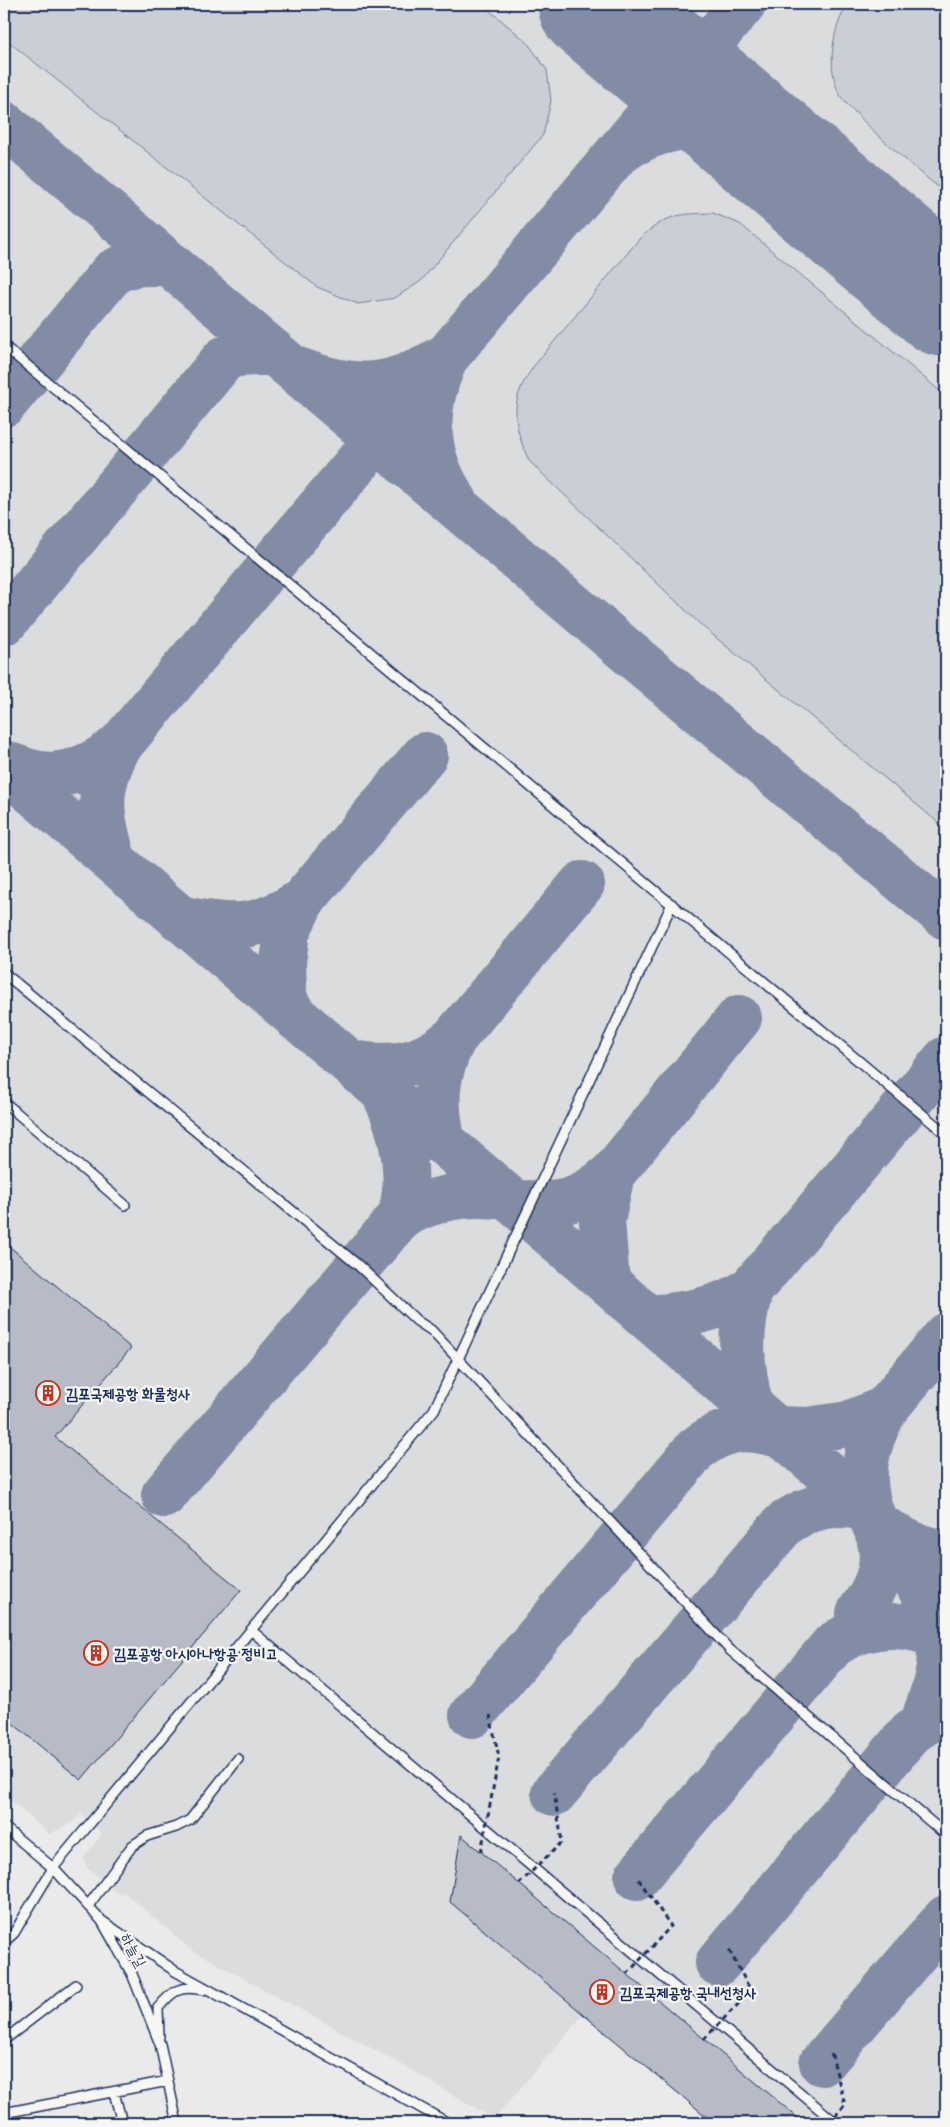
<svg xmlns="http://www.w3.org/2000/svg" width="950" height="2127" font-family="'Patrick Hand','Poor Story',sans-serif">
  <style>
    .built { fill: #dadcde }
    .green { fill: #caced5; stroke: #727e9a }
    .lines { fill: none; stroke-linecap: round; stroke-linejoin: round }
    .taxiway { stroke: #828ca4; stroke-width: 46 }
    .runway { stroke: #828ca4; stroke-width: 116 }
    .building { fill: #b6bbc6; stroke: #1b2f5e }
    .service-casing { stroke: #1b2f5e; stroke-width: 12 }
    .service { stroke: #f6f6f2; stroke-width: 9 }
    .path-bridge { stroke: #1b2f5e; stroke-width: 3; stroke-dasharray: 5 4; stroke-linecap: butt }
    .labels { text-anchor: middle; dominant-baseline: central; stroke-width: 4.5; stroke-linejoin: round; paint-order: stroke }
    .poi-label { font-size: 15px; font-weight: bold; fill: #1b2f5e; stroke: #f6f6f2; text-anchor: start }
    .street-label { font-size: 15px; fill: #1b2f5e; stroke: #f6f6f2 }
  </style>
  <rect width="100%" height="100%" fill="#e9eae9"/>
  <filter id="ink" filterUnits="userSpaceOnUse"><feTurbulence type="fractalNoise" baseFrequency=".02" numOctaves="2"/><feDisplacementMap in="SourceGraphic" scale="10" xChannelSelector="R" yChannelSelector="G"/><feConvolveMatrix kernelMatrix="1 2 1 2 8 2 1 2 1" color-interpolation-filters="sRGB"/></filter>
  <g filter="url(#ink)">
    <path class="built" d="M4,4H946V2123H714L583,2015L494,2119L406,2067L190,1949L123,1891L120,1894L88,1869L84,1861L85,1856L102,1834L81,1813L74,1821L50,1834L4,1795Z"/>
    <path class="green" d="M4,4H482L527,42L547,70L551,101L543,135L421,281L395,298L358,304L317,287L4,38Z
      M848,4H946V194C915,167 882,142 855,112C850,107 843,101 840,95C826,68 832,28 848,4Z
      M713,213L740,224L946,396V829L702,626L529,461C519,439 510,412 521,388C524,380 529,374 533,367L640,238C668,214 677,214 713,213Z"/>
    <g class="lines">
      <path class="taxiway" d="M4,124L641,663L946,917
        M620,152C651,129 699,119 735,132C752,138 767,150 782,160
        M443,364C422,413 425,457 455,501
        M301,371C355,391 388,390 439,360
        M4,404L113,272C131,262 150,262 170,264
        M4,623L224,359L236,354L274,352
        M4,763C16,767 28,773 41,774C69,778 98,763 119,746L743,4
        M4,768L581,1260L850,1493L881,1527L907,1564L946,1636
        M114,862C100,816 95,790 119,746
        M179,918C230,929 256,931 302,901L425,755
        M297,1019L286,1003L284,993L283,962L287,932L302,901
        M350,1063C392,1069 420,1068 454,1038L582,884
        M384,1093C403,1130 412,1177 400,1217
        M443,1143C434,1103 435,1074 454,1038
        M514,1203C558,1204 577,1205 612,1174L739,1018
        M607,1282L602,1221L612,1174
        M648,1318C684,1315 720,1310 750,1290L946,1059
        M750,1405C740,1361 739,1334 750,1290
        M778,1429L808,1430L848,1424L885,1409L946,1336
        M164,1495L400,1217C436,1196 466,1192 507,1197
        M874,1520C857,1479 865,1447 885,1409
        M881,1527C901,1540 922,1551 946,1552
        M859,1613C882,1581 890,1555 872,1519
        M926,1713C938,1681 943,1657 939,1623
        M472,1715L696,1449C729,1424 749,1426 786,1437
        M554,1793L784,1524C809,1506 834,1501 864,1508
        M637,1877L833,1645C868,1621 909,1620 946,1641
        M718,1963L911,1732L932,1718L946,1714
        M822,2063L946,1918"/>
      <path class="runway" d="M596,4L946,299"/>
    </g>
    <path class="building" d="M4,1242L131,1348L55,1437L241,1590L81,1780L4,1716Z
      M461,1835L627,1974L804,2123H714L583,2014L450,1902Z"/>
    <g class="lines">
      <defs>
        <path id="service" d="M4,346L946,1134
          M4,973L359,1266L417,1321L431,1330L730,1650L946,1835
          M4,1102L125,1205
          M252,1631L836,2123
          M4,1827L53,1868L102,1921L132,1974L160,2044L177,2123
          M88,1906L132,1846L147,1836L176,1827L190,1820L238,1759
          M102,1921L175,1971L448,2123
          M4,1942L14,1933L53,1868L434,1410L672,904
          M159,2037L158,2008C173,1990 180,1985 203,1990
          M4,2040L76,1985
          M114,2092L122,2123
          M4,2113L168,2081"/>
      </defs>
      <use href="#service" class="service-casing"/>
      <use href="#service" class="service"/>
      <path class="path-bridge" d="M481,1852L499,1757L490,1715
        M519,1884L562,1842L554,1793
        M627,1974L671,1926L637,1877
        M704,2039L751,1991L729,1950
        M829,2123L845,2105L831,2052"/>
    </g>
  </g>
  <defs>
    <symbol id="building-ring" viewBox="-11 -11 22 22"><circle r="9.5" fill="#f6f6f2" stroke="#c8321e" stroke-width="1.5"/><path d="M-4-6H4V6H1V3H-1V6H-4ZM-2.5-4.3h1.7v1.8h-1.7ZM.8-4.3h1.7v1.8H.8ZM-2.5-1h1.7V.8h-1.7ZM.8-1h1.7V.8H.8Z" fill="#c8321e"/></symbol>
  </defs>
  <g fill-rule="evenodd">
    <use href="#building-ring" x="34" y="1379" width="28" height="28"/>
    <use href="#building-ring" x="82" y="1639" width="28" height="28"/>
    <use href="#building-ring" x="588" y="1978" width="28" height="28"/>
  </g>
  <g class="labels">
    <g class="poi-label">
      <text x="66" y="1393">김포국제공항 화물청사</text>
      <text x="114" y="1653">김포공항 아시아나항공 정비고</text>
      <text x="620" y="1992">김포국제공항 국내선청사</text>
    </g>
    <g class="street-label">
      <text transform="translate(134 1950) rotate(61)">하늘길</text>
    </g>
  </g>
  <rect width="950" height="2127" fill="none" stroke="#f6f6f2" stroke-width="20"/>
  <rect x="10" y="10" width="930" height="2107" fill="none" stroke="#1b2f5e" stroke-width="2" filter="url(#ink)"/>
</svg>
